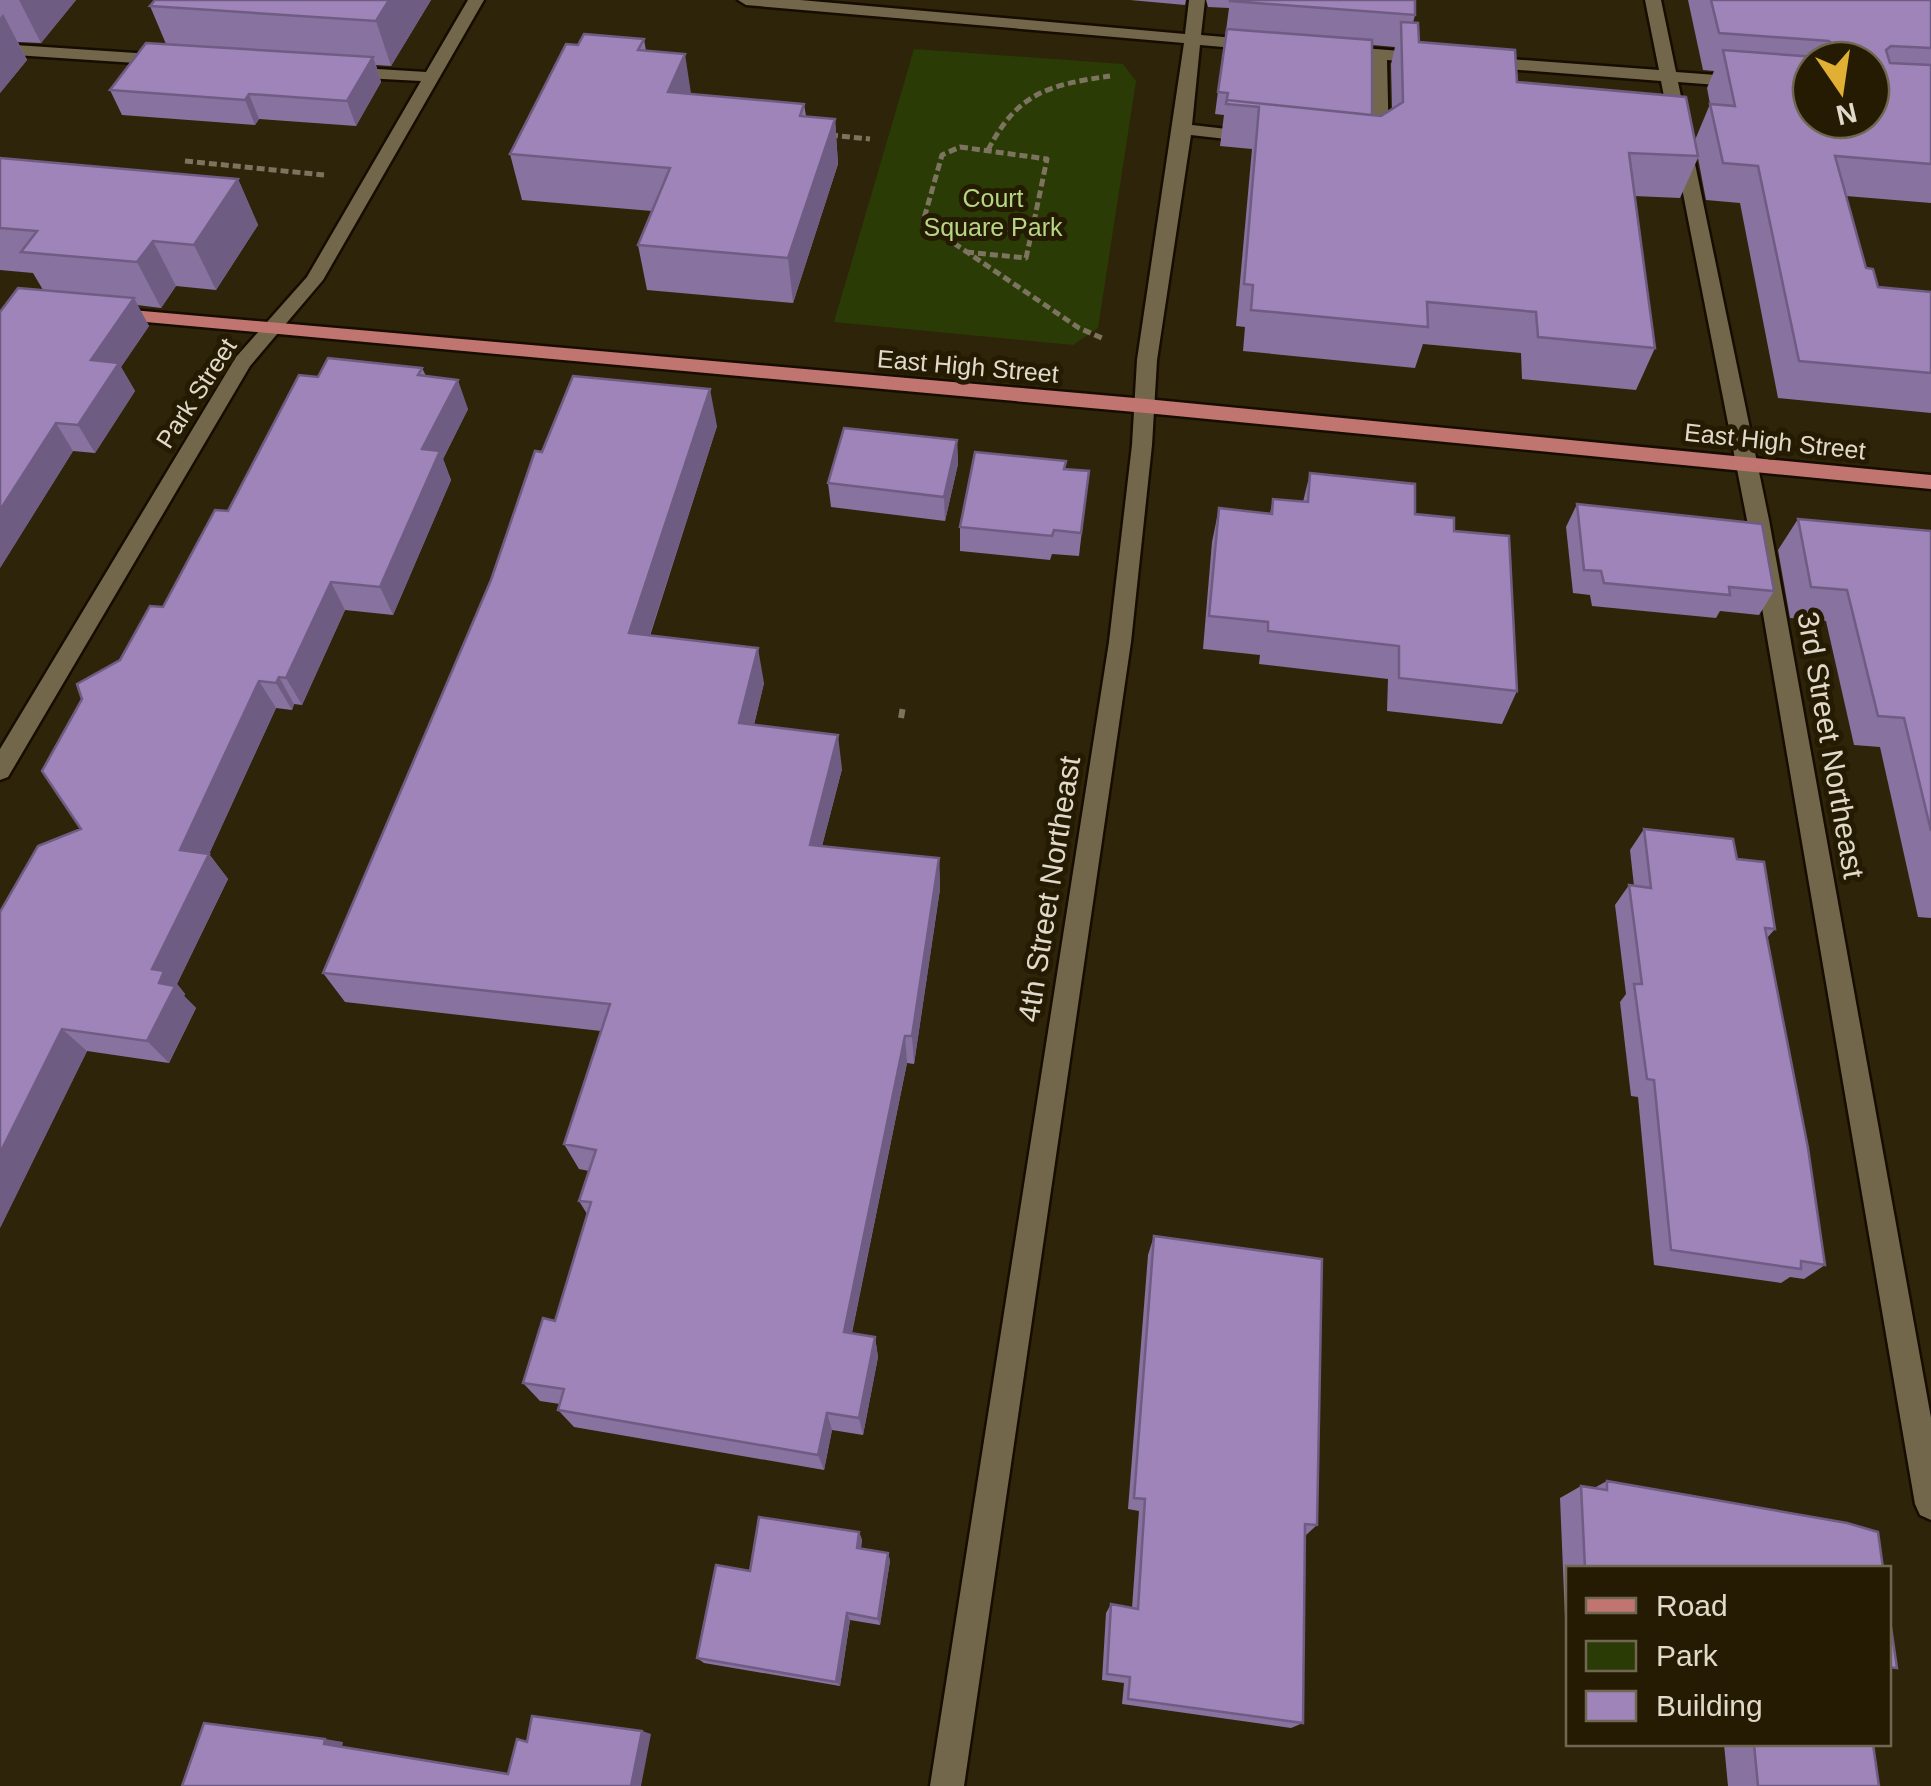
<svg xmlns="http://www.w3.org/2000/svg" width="1931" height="1786" font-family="Arial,sans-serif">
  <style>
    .green { fill: #2b3b05 }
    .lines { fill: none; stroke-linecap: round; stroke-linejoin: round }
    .minor-casing { stroke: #160d00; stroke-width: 5 }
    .major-casing { stroke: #160d00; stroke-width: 5 }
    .path-far1 { stroke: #7c745e; stroke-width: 5; stroke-dasharray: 8 4; stroke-linecap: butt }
    .path { stroke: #7c745e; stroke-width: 6; stroke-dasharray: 9 5; stroke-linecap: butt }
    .minor { fill: #72674b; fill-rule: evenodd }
    .major { fill: #c17570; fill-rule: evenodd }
    .wall { fill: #88729f; fill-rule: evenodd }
    .shaded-wall { fill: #6f5c82 }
    .building { fill: #9e84b9; stroke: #6f5c82; stroke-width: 2.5; fill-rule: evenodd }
    .labels { text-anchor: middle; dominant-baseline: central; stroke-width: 10; stroke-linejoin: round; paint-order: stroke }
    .far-park-label { font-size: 25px; fill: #b7d685; stroke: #241b02 }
    .far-street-label { font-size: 25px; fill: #e1dacb; stroke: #241b02 }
    .street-label { font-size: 30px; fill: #e1dacb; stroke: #241b02 }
  </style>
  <rect width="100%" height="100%" fill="#2e240a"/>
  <path class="green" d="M914,49L1123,64L1136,81L1098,328L1073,345L834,322Z"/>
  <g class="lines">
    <defs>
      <path id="minor" d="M468,0H484L323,280L250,366L8,777L0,780V749L236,357L307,277L421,81L345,77L337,72L345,67L426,72Z
        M738,0H800L1185,34L1189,0H1205L1201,35L1258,40L1266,45L1258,50L1200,45L1192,125L1253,132L1262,137L1253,142L1191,135L1157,360L1152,445L1131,642L964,1786H930L1109,642L1132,445L1137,360L1184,43L746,5Z
        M1645,0H1661L1676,72L1811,82V92L1678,82L1769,520L1931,1418V1520L1920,1515L1915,1504L1747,520L1661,81L1482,67L1474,62L1482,57L1659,70Z
        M0,44L166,55L174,60L166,65L0,54Z
        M1337,46L1427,53L1435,58L1427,63L1387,60L1389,144L1382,151L1367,147L1371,142V59L1331,54V48Z"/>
      <path id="major" d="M109,308L1146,399L1931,475V489L1146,413L102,318V310Z"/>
    </defs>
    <use href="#minor" class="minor-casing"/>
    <use href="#major" class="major-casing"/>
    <path class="path-far1" d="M830,135L870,139
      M960,147L1047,159L1032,231L923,222L942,155Z
      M988,150C1018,92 1049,85 1110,76
      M185,161L324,175
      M924,223L1079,328L1102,338
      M966,252L1026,258L1032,231"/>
    <path class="path" d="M901,718L903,707"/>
    <use href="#minor" class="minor"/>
    <use href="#major" class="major"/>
  </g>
  <path class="wall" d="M0,0H76L41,43L18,42L27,60L0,93Z
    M155,0H431L391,66L376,65L381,82L356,126L259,119L255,125L122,115L110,90L166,44L150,6Z
    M1130,0H1186L1185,5Z
    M1206,0H1415V15L1413,23L1419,42L1517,82L1695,140L1710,104L1707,88L1714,71L1703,70L1688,0H1931V203L1846,196L1866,268L1878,287L1931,292V413L1778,398L1740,203L1706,200L1698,158L1680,198L1634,196L1655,348L1636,390L1522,379L1521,353L1423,344L1415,368L1243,351L1245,327L1236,326L1252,149L1220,146L1224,115L1215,114L1229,8L1208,7ZM1372,45L1395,47L1391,64L1392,109L1381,116L1372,115Z
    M644,39L646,51L692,94L804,104L806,116L835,119L838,164L793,303L647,290L638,245L652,211L522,200L510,154L578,45Z
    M0,158L238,179L258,225L216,290L176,286L161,308L137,305L149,326L121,367L135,391L95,453L73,451L0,568L43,290L33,273L0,270Z
    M422,368L426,376L468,409L443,459L451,480L393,615L345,610L302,705L294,704L292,710L276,708L209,854L228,879L177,984L185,994L184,996L196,1008L169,1063L87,1051L0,1228L81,829L120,660L163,607L318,377Z
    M717,426L650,636L764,683L754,725L842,769L822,846L939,858L940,889L914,1064L907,1063L852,1333L875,1337L878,1357L863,1435L832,1430L824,1470L574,1427L558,1410L560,1404L540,1401L523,1383L555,1321L587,1214L579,1201L589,1171L579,1169L564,1144L601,1031L345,1002L323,973L491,580L542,452Z
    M957,440L958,464L945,521L831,507L828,483Z
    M1065,469L1089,471L1079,556L1052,554L1050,560L960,551V527Z
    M1310,473L1454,531L1517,691L1502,724L1387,711L1388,679L1259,664L1260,655L1203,649L1212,542L1219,508L1270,513L1273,499L1303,502Z
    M1577,504L1774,591L1759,615L1720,611L1716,618L1592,606L1590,595L1573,593L1566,527Z
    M1798,519L1931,531V918L1918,917L1880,747L1854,745L1826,621L1790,618L1778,550Z
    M1644,829L1737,859L1775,929L1767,938L1825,1265L1804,1279L1790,1277L1781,1283L1654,1265L1638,1097L1631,1096L1620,1002L1626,994L1615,905L1629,885L1634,886L1630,850Z
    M1154,1236L1317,1525L1305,1536L1303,1723L1291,1728L1122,1704L1124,1683L1102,1680L1106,1613L1111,1604L1132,1608L1139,1511L1128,1509L1148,1255Z
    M1607,1481L1883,1568H1568V1618L1565,1617L1560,1498L1581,1486L1594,1488Z
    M859,1532L862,1540L861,1549L888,1553L890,1561L880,1625L850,1620L840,1686L704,1663L697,1658L750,1571Z
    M1724,1744H1873L1879,1786H1728Z"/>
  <path class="shaded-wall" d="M19,0H76L41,43Z
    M389,0H431L391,66L376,21Z
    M3,14L27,60L0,93V18Z
    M685,54L692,100L668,92Z
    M373,57L381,82L356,126L347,101Z
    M249,94L259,119L255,125L245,100Z
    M835,119L838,164L793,303L788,258Z
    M238,179L258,225L216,290L194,245Z
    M153,241L176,286L161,308L137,262Z
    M134,298L149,326L121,367L135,391L95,453L78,425L91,360Z
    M458,380L468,409L443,459L451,480L393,615L380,587L422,449Z
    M710,389L717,426L639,668L629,633Z
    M56,423L73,451L0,568V510Z
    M957,440L958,464L945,521L944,497Z
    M331,582L345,610L302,705L286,678Z
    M758,648L764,683L746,757L739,723Z
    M279,677L294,704L292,710L276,683Z
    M259,681L276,708L209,854L228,879L177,984L185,994L184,996L196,1008L169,1063L147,1041L159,983L152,969L180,850Z
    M838,735L842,769L814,877L810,845Z
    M939,858L940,889L914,1064L912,1036Z
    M62,1029L87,1051L0,1228V1153Z
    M905,1036L907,1063L848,1351L844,1332Z
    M875,1337L878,1357L863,1435L859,1418Z
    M827,1413L832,1430L824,1470L818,1455Z
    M859,1532L862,1540L859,1556L857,1548Z
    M888,1553L890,1561L880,1625L878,1619Z
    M847,1613L850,1620L840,1686L836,1682Z
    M642,1731L651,1734L641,1786H631Z
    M325,1739L343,1742L342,1747L324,1744Z"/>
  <path class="building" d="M155,0H389L376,21L150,6Z
    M1230,0H1415V15L1230,1Z
    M1711,0H1931V48L1891,46L1886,50L1890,63L1931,65V164L1835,156L1866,268L1873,269L1878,287L1931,292V373L1799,361L1758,166L1723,163L1710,104L1735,106L1723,50L1829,58L1833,45L1829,41L1719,33ZM1811,60H1871V120H1811Z
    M1401,22L1418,23L1419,42L1515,50L1517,82L1686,97L1698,156L1629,153L1655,348L1538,337L1536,312L1427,302L1428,327L1251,310L1253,285L1244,284L1259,107L1226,104L1227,100L1381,116L1403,102Z
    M1227,29L1372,40V115L1227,100L1226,103L1228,93L1218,92Z
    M584,34L644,39L638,50L685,54L668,92L804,104L800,116L835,119L788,258L638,245L670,168L510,154L566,44L578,45Z
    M146,43L373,57L347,101L249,94L245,100L110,90Z
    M0,158L238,179L194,245L153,241L137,262L21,252L37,231L0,228Z
    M18,288L134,298L91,360L119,363L78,425L56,423L0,510V312Z
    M328,358L422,368L418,375L458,380L422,449L440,451L380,587L331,582L286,678L279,677L276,683L259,681L180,850L209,854L152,969L164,971L159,983L175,986L147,1041L62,1029L0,1153V912L38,846L81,829L42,771L82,699L77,684L120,660L150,606L163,607L215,510L228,511L299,375L318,377Z
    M573,376L710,389L629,633L758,648L739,723L838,735L810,845L939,858L912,1036H905L844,1332L875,1337L859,1418L827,1413L818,1455L558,1410L564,1389L523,1383L543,1318L555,1321L591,1202L579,1201L596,1150L564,1144L610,1004L323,973L491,580L535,451L542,452Z
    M844,428L957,440L944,497L828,483Z
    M975,452L1066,461L1064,469L1089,471L1081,533L1054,530L1052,536L960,527Z
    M1310,473L1415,484V514L1454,518V531L1509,536L1517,691L1399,678V646L1268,631V622L1209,616L1219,508L1272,514L1273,499L1308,502Z
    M1577,504L1762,524L1774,591L1729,587L1730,595L1604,583L1601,571L1584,570Z
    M1798,519L1931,531V831L1904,718L1878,716L1847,590L1811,587Z
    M1644,829L1733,839L1737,859L1764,862L1775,929L1765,928L1808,1148L1825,1265L1801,1261V1269L1671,1250L1654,1080L1647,1079L1634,984H1642L1629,885L1651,888Z
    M1154,1236L1322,1259L1317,1525L1305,1524L1303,1723L1128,1699L1130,1677L1107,1674L1111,1604L1138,1609L1145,1499L1134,1498Z
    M1607,1481L1847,1523L1878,1532L1883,1568H1585L1581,1486L1607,1490Z
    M759,1517L859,1532L857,1548L888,1553L878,1619L847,1613L836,1682L697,1658L716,1565L750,1571Z
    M1888,1607L1897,1668L1888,1667Z
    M532,1716L642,1731L631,1786H182L204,1723L325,1739L324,1744L508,1774L517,1739L527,1742Z
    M1754,1744H1873L1879,1786H1758Z"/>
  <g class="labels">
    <g class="far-park-label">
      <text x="993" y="198">Court<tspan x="993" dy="29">Square Park</tspan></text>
    </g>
    <g class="far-street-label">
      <text transform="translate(968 366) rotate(5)">East High Street</text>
      <text transform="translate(196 393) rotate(-57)">Park Street</text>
      <text transform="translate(1775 441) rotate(6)">East High Street</text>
    </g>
    <g class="street-label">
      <text transform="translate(1831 745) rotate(80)">3rd Street Northeast</text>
      <text transform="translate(1049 889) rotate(-81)">4th Street Northeast</text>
    </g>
  </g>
  <rect x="1566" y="1566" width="325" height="180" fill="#241b02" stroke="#706752" stroke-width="2.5"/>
  <rect x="1586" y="1598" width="50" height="15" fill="#c17570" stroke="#706752" stroke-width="2.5"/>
  <text x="1656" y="1616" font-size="30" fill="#e1dacb">Road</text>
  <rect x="1586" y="1641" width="50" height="30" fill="#2b3b05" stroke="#706752" stroke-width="2.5"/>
  <text x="1656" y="1666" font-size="30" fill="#e1dacb">Park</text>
  <rect x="1586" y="1691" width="50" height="30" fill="#9e84b9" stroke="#706752" stroke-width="2.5"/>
  <text x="1656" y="1716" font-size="30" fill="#e1dacb">Building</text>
  <g transform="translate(1841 90) rotate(167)"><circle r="48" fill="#241b02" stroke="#706752" stroke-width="2.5"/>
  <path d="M0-8L18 38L0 25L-18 38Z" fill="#e1af34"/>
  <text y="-15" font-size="28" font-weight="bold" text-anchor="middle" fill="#e1dacb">N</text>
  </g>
</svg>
